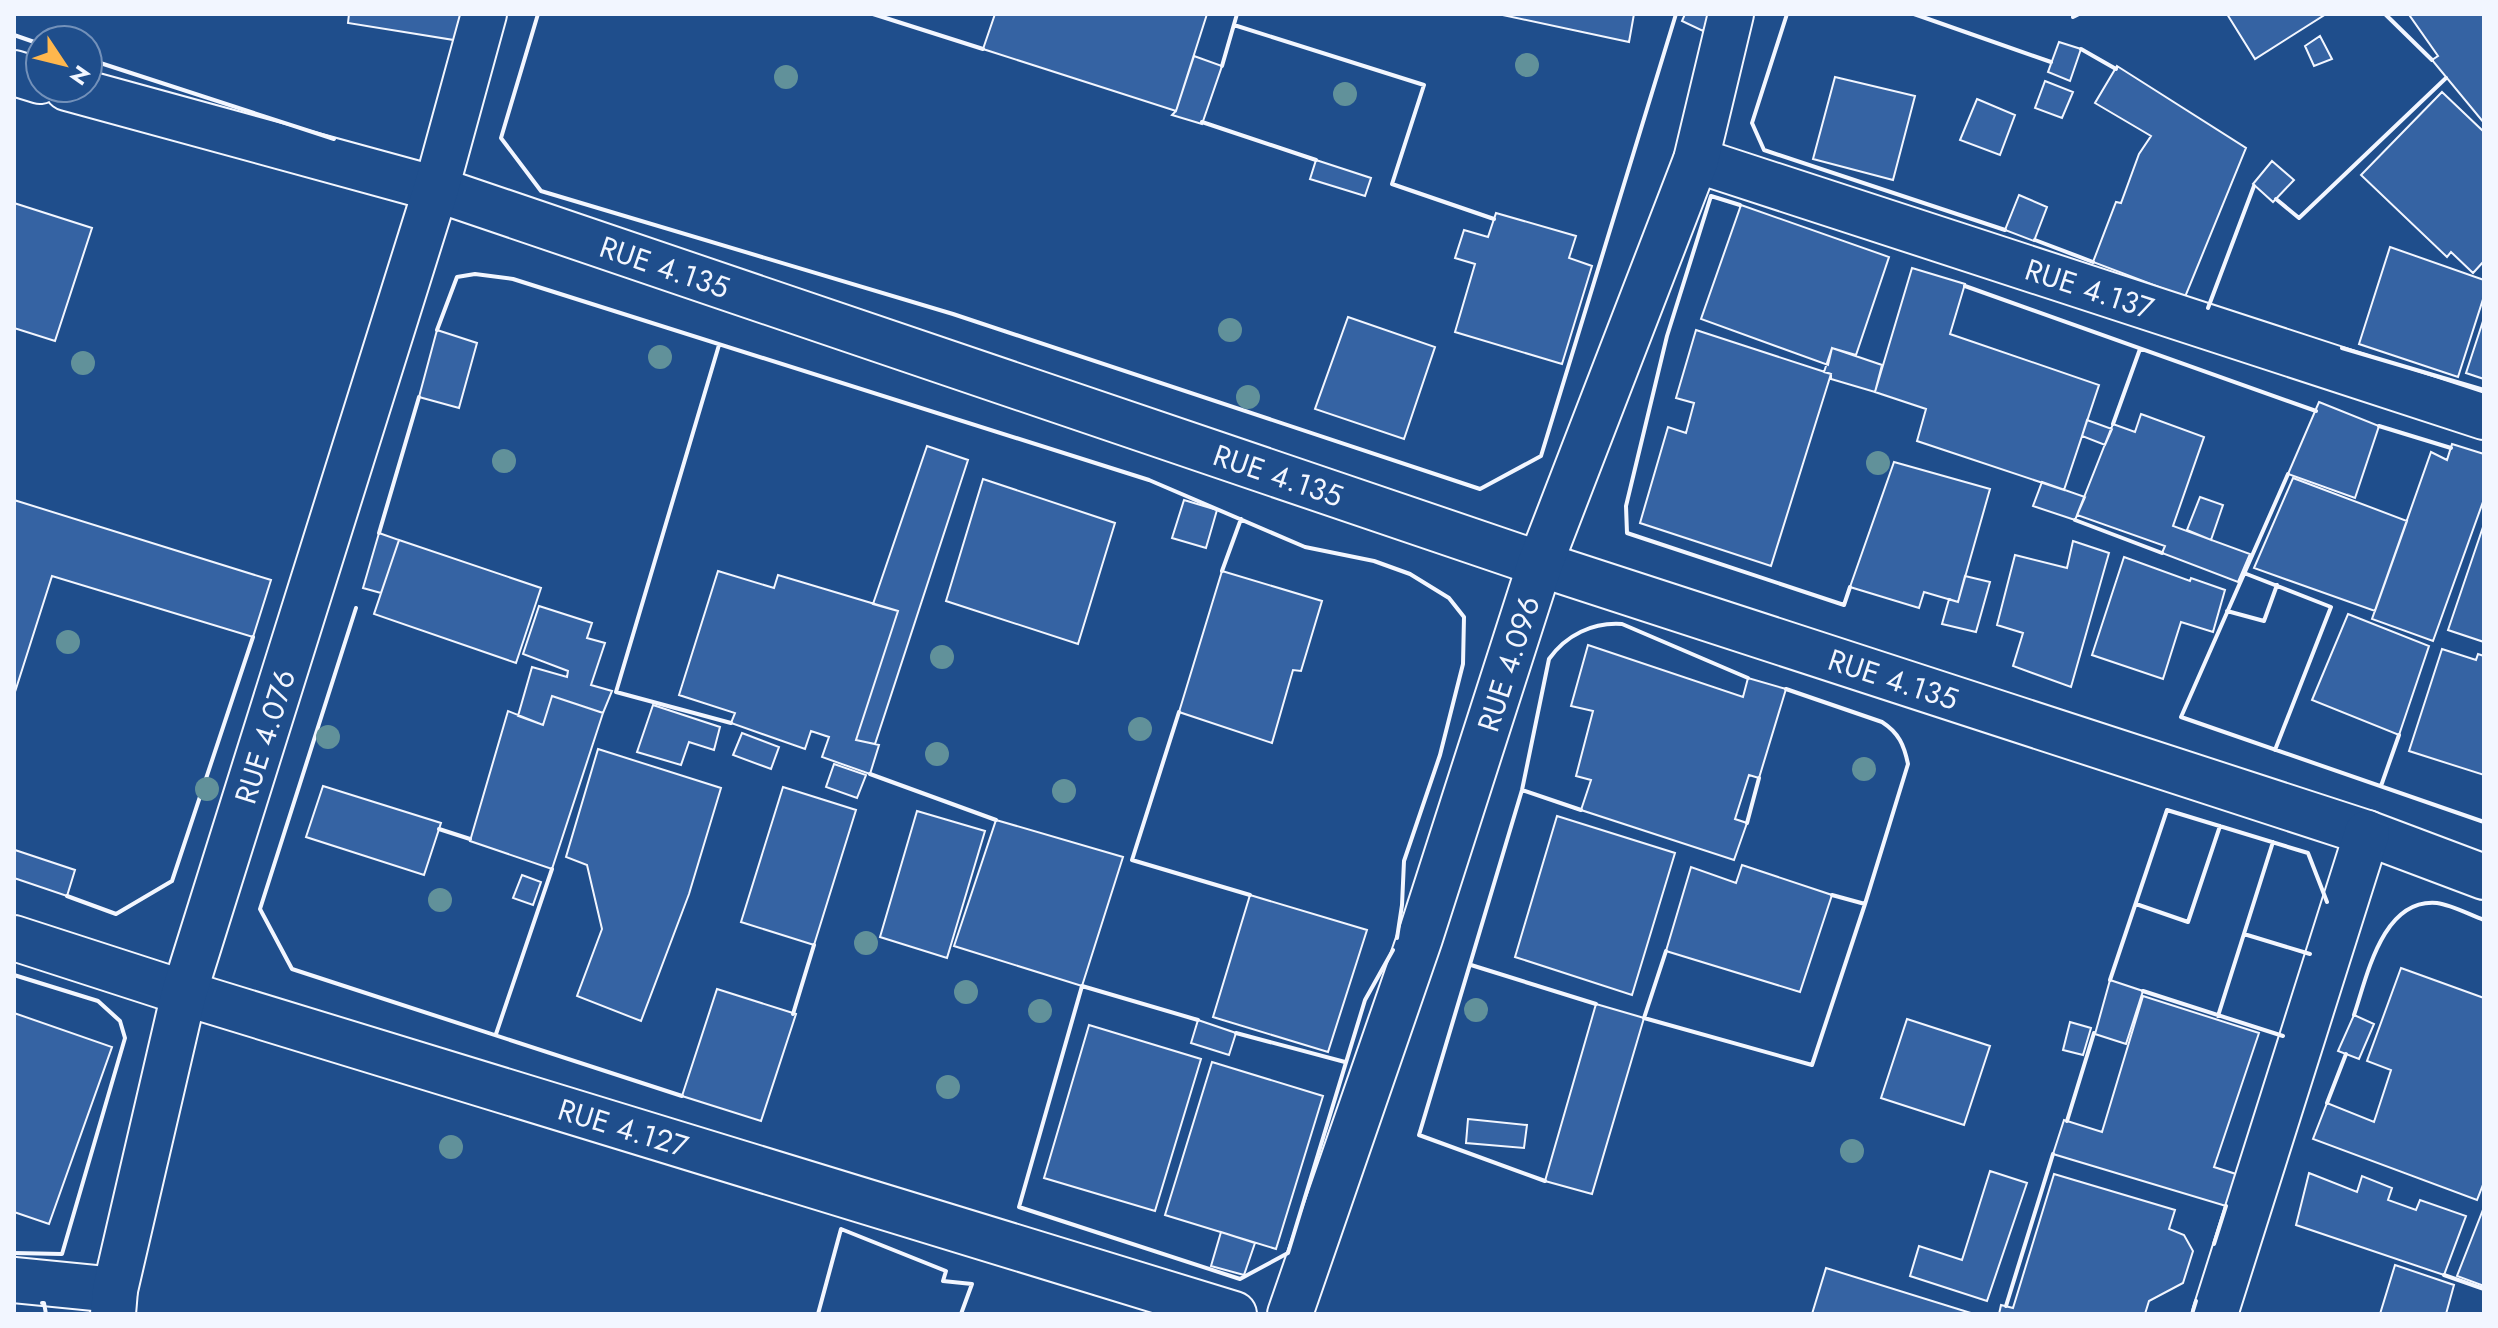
<svg xmlns="http://www.w3.org/2000/svg" width="2498" height="1328" font-family="Jost,sans-serif">
  <style>
    .building { fill: #3563a3; stroke: #f2f6ff; stroke-width: 2 }
    .lines { fill: none; stroke-linecap: round; stroke-linejoin: round }
    .street-casing { stroke: #f2f6ff; stroke-width: 48 }
    .street { stroke: #1f4e8c; stroke-width: 44 }
    .wall { stroke: #f2f6ff; stroke-width: 4 }
    .tree { fill: #61919a }
    .labels { text-anchor: middle; dominant-baseline: central; stroke-width: 6; stroke-linejoin: round; paint-order: stroke }
    .street-label { font-size: 30px; fill: #f2f6ff; stroke: #1f4e8c }
  </style>
  <rect width="100%" height="100%" fill="#1f4e8c"/>
  <path class="building" d="M349,14H461L454,40L348,23Z
    M995,14H1207L1176,111L983,49Z
    M1498,14H1634L1629,42Z
    M1685,14H1711L1703,31L1682,21Z
    M2227,14H2326L2255,59Z
    M2412,14H2484V123L2432,60L2438,56L2410,16Z
    M2320,36L2332,59L2314,66L2305,46Z
    M2059,42L2081,49L2070,81L2048,72Z
    M1194,56L1222,66L1202,124L1172,115L1176,111Z
    M2117,66L2246,148L2185,297L2093,262L2116,202L2121,203L2139,154L2151,136L2095,103Z
    M1835,77L1915,96L1893,180L1813,159Z
    M2045,81L2073,92L2062,118L2035,108Z
    M2442,92L2484,132V261L2473,273L2451,252L2447,257L2361,175Z
    M1977,99L2015,115L2000,155L1960,140Z
    M1316,160L1371,178L1365,196L1310,179Z
    M2272,161L2294,180L2273,202L2253,184Z
    M2019,195L2047,207L2034,241L2005,230Z
    M14,203L92,228L55,341L14,328Z
    M1741,205L1889,257L1856,355L1832,348L1828,365L1701,319Z
    M1496,213L1576,236L1569,258L1592,266L1562,364L1455,332L1475,264L1455,258L1464,230L1488,237Z
    M2390,247L2484,280V296L2458,377L2359,344Z
    M1912,268L1965,284L1950,334L2099,385L2064,490L1917,441L1926,409L1875,392Z
    M1348,317L1435,347L1404,439L1315,409Z
    M2484,318V379L2466,373Z
    M437,330L477,343L459,408L419,397Z
    M1696,330L1831,374L1771,566L1640,523L1668,427L1686,433L1694,403L1676,398Z
    M1832,348L1882,365L1875,392L1831,379V374L1824,372Z
    M2319,402L2379,426L2355,498L2288,474Z
    M2141,414L2204,437L2173,526L2250,554L2238,582L2162,553L2165,546L2077,515L2113,424L2135,432Z
    M2087,420L2112,429L2105,445L2082,436Z
    M2452,444L2484,454V499L2433,641L2372,619L2431,452L2447,460Z
    M927,446L968,460L875,744L856,740L898,611L873,604Z
    M1894,462L1990,489L1958,602L1924,592L1919,608L1850,587Z
    M2293,478L2407,521L2375,611L2254,568Z
    M983,479L1115,523L1078,644L946,601Z
    M2042,482L2085,497L2075,520L2033,506Z
    M2200,497L2223,505L2211,540L2187,530Z
    M14,500L271,580L253,637L52,576L14,695Z
    M1184,500L1217,510L1206,548L1172,538Z
    M2484,524V642L2448,630Z
    M379,533L399,540L381,593L363,588Z
    M399,540L541,588L516,663L374,614Z
    M2073,541L2109,553L2071,687L2013,666L2023,633L1997,625L2015,555L2067,568Z
    M2124,557L2190,581L2191,578L2225,590L2213,632L2181,622L2163,679L2092,655Z
    M718,571L774,588L778,575L898,611L856,740L879,745L870,774L822,757L829,737L811,731L805,749L731,723L735,713L679,695Z
    M1222,571L1322,601L1301,671L1293,670L1272,743L1179,712Z
    M1965,576L1990,582L1976,632L1942,624L1949,599L1958,602Z
    M539,606L592,623L587,638L605,643L591,685L612,691L603,713L552,696L543,725L518,716L532,667L567,677L568,671L523,654Z
    M2348,614L2429,646L2399,735L2312,700Z
    M1588,645L1743,697L1748,678L1786,689L1759,778L1749,775L1735,819L1747,823L1734,860L1581,810L1591,780L1576,776L1593,711L1571,706Z
    M2442,649L2476,660L2478,654L2484,656V775L2409,751Z
    M552,696L603,713L552,869L470,841L508,711L543,725Z
    M653,705L720,727L714,750L689,742L681,765L637,752Z
    M742,733L779,747L771,769L733,755Z
    M598,749L721,788L689,894L641,1021L577,996L602,929L587,865L566,857Z
    M834,764L866,775L857,798L826,787Z
    M323,786L441,823L424,875L306,837Z
    M783,787L856,810L814,945L741,922Z
    M917,811L985,831L947,958L880,937Z
    M1557,816L1675,853L1632,995L1515,957Z
    M996,820L1123,857L1082,986L954,946Z
    M15,850L75,870L67,896L14,878Z
    M1742,865L1832,895L1800,992L1666,951L1691,867L1736,883Z
    M522,875L541,882L533,905L513,898Z
    M1250,895L1367,930L1328,1052L1213,1017Z
    M2401,968L2484,998V1182L2477,1200L2313,1139L2327,1103L2374,1122L2391,1070L2367,1061Z
    M2110,980L2143,991L2126,1044L2095,1034Z
    M717,989L796,1014L761,1121L682,1096Z
    M2143,996L2259,1033L2214,1167L2236,1174L2226,1206L2053,1154L2064,1120L2102,1132Z
    M1596,1004L1644,1018L1592,1194L1545,1181Z
    M14,1013L112,1047L49,1224L14,1212Z
    M2354,1015L2374,1024L2359,1059L2338,1051Z
    M1907,1019L1990,1046L1964,1125L1881,1098Z
    M1198,1020L1236,1033L1229,1055L1191,1043Z
    M2070,1022L2091,1028L2083,1055L2063,1050Z
    M1089,1025L1201,1059L1155,1211L1044,1178Z
    M1212,1062L1323,1096L1276,1249L1165,1215Z
    M1468,1119L1527,1125L1524,1148L1466,1143Z
    M1990,1171L2027,1183L1987,1301L1910,1276L1919,1246L1962,1260Z
    M2309,1173L2357,1192L2362,1176L2392,1188L2388,1200L2416,1210L2420,1200L2466,1216L2444,1275L2296,1225Z
    M2054,1174L2175,1210L2169,1229L2184,1235L2193,1251L2183,1283L2149,1301L2145,1314H1999L2001,1305L2013,1308Z
    M2484,1207V1286L2457,1276Z
    M1221,1232L1255,1243L1244,1275L1211,1266Z
    M2395,1265L2454,1285L2446,1314H2380Z
    M1826,1268L1974,1314H1812Z"/>
  <g class="lines">
    <defs>
      <g id="street">
        <path d="M14,73L40,81"/>
        <path id="s1" d="M67,88L436,189L1540,564L2367,833L2484,877"/>
        <path id="s2" d="M1696,160L2484,417"/>
        <path id="s3" d="M14,938L184,993L1234,1314"/>
        <path d="M14,1280L115,1290"/>
        <path id="s4" d="M113,1314L115,1290L184,993L436,189L484,14"/>
        <path id="s5" d="M1290,1314L1420,938L1540,564L1696,160L1731,14"/>
        <path d="M2215,1314L2367,833"/>
      </g>
    </defs>
    <use href="#street" class="street-casing"/>
    <use href="#street" class="street"/>
    <path class="wall" d="M538,14L501,138L541,191L953,314L1480,489L1541,456L1676,14
      M873,14L983,49
      M1787,14L1752,123L1764,150L2005,230
      M1914,14L2051,62
      M2385,14L2432,60
      M2073,17L2079,14
      M1234,25L1424,85L1392,184L1494,219
      M14,35L40,44
      M2081,49L2116,69
      M88,59L334,139
      M1222,66L1237,14
      M1202,122L1316,160
      M2276,199L2299,218L2446,78
      M1740,205L1711,196L1667,336L1626,506L1627,533L1844,605L1850,587
      M2035,240L2093,262
      M1965,286L2316,411
      M2208,308L2254,186
      M437,330L457,277L475,274L513,279L1149,480L1305,547L1374,561L1410,574L1449,598L1464,617L1463,664L1440,755L1404,861L1402,905L1397,938
      M719,345L616,692L731,723
      M2342,348L2484,390
      M2113,424L2140,349
      M2379,426L2451,448
      M2288,474L2181,717L2484,822
      M2075,520L2162,553
      M379,533L419,397
      M1222,571L1241,519
      M2244,573L2331,607L2275,750
      M356,608L260,909L292,969L682,1096
      M2227,611L2264,621L2277,585
      M1179,712L1132,860L1250,895
      M870,774L996,820
      M2381,786L2399,735
      M1522,790L1581,810
      M1747,823L1759,778
      M439,829L470,839
      M1832,895L1865,904
      M67,896L116,914L172,881L253,637
      M2136,904L2188,922L2220,826
      M2244,934L2310,954
      M1666,951L1644,1018L1812,1065L1865,904L1908,764C1904,745 1899,733 1882,722L1786,689
      M1471,965L1596,1004
      M14,975L98,1001L120,1021L125,1038L62,1254L14,1253
      M2110,980L2167,810L2308,853L2327,902
      M2143,991L2283,1036
      M793,1014L814,945
      M2354,1015C2367,977 2382,898 2437,903C2452,905 2470,915 2484,920
      M2218,1016L2273,842
      M1198,1020L1082,986L1019,1207L1240,1279L1288,1253L1365,1000L1393,950
      M1236,1033L1345,1062
      M496,1034L552,869
      M2327,1103L2346,1054
      M2067,1121L2094,1033
      M1545,1181L1419,1135L1522,790L1549,659C1566,635 1593,622 1622,624L1748,678
      M2214,1244L2226,1206
      M2444,1275L2484,1289
      M42,1303H44L46,1314
      M2006,1306L2053,1154
      M818,1314L841,1229L946,1271L943,1281L972,1284L961,1314
      M2192,1314L2196,1301"/>
  </g>
  <g class="tree">
    <circle cx="1527" cy="65" r="12"/>
    <circle cx="786" cy="77" r="12"/>
    <circle cx="1345" cy="94" r="12"/>
    <circle cx="1230" cy="330" r="12"/>
    <circle cx="660" cy="357" r="12"/>
    <circle cx="83" cy="363" r="12"/>
    <circle cx="1248" cy="397" r="12"/>
    <circle cx="504" cy="461" r="12"/>
    <circle cx="1878" cy="463" r="12"/>
    <circle cx="68" cy="642" r="12"/>
    <circle cx="942" cy="657" r="12"/>
    <circle cx="1140" cy="729" r="12"/>
    <circle cx="328" cy="737" r="12"/>
    <circle cx="937" cy="754" r="12"/>
    <circle cx="1864" cy="769" r="12"/>
    <circle cx="207" cy="789" r="12"/>
    <circle cx="1064" cy="791" r="12"/>
    <circle cx="440" cy="900" r="12"/>
    <circle cx="866" cy="943" r="12"/>
    <circle cx="966" cy="992" r="12"/>
    <circle cx="1476" cy="1010" r="12"/>
    <circle cx="1040" cy="1011" r="12"/>
    <circle cx="948" cy="1087" r="12"/>
    <circle cx="451" cy="1147" r="12"/>
    <circle cx="1852" cy="1151" r="12"/>
  </g>
  <g class="labels">
    <g class="street-label">
      <text stroke="none"><textPath href="#s1" startOffset="624">RUE 4.135</textPath></text>
      <text stroke="none"><textPath href="#s2" startOffset="414">RUE 4.137</textPath></text>
      <text stroke="none"><textPath href="#s1" startOffset="1272">RUE 4.135</textPath></text>
      <text stroke="none"><textPath href="#s5" startOffset="686">RUE 4.096</textPath></text>
      <text stroke="none"><textPath href="#s1" startOffset="1920">RUE 4.135</textPath></text>
      <text stroke="none"><textPath href="#s4" startOffset="598">RUE 4.076</textPath></text>
      <text stroke="none"><textPath href="#s3" startOffset="638">RUE 4.127</textPath></text>
    </g>
  </g>
  <rect width="2498" height="1328" fill="none" stroke="#f2f6ff" stroke-width="32"/>
  <g transform="translate(64 64) rotate(125)"><circle r="38" fill="#1f4e8c" stroke="#7391ba" stroke-width="2"/>
  <path d="M0-6L14 30L0 20L-14 30Z" fill="#ffb74d"/>
  <text y="-12" font-size="22" font-weight="bold" text-anchor="middle" fill="#f2f6ff">N</text>
  </g>
</svg>
